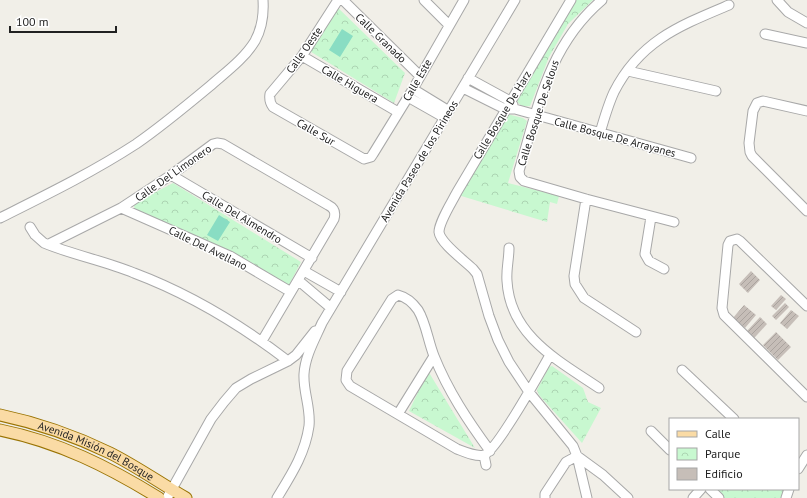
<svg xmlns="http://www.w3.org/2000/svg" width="807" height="498" font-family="'PT Sans',sans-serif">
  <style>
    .park { fill: url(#park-crowns) }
    .pitch { fill: #89ddc3 }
    .building { fill: url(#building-hatch) }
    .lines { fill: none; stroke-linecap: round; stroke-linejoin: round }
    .minor-casing { stroke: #a8a8a8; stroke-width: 11 }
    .major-casing { stroke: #9a7404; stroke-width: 13 }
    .minor { stroke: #fff; stroke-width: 9 }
    .major { stroke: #fadba5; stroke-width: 11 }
    .labels { text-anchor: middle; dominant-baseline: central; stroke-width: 3; stroke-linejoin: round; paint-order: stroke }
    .street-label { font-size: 11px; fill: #212121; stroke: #fff }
  </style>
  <defs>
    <pattern id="park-crowns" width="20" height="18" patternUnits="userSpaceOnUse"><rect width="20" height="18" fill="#c8f8d0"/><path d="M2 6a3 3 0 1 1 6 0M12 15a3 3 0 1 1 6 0" fill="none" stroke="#acd4b2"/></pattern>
    <pattern id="building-hatch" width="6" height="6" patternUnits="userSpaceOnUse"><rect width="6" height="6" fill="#c6beb8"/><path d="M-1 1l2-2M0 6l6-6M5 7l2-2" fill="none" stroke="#aaa39e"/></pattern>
  </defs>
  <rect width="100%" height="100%" fill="#f1efe8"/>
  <path class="park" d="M576,0H593L568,24L549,57L530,106C524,107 520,106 517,101L519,95Z
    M334,4L405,73L394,103L308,50Z
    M507,114L523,118L527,121L508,183L559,196L557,204L550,202L547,222L458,195Z
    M173,183L301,262L289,285L285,286L135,212L134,205L137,202Z
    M552,366L583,388L588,402L601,408L582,443L539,395L537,390L549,367Z
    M428,371L475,448L409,411Z
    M714,489H784L781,498H723Z"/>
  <path class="pitch" d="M342,29L353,36L340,57L329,50Z
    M219,215L230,222L218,241L207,235Z"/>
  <path class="building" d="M751,271L760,280L748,293L739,284Z
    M781,295L786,299L776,310L771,306Z
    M785,303L789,307L776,320L772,316Z
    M744,305L756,315L745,328L733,318Z
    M791,310L799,316L787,329L780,323Z
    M760,317L767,324L754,338L747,331Z
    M776,332L791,347L778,360L763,345Z"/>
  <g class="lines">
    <defs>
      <path id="minor" d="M338,0L302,56L270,94C269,100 270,103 273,107L364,159L371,157L373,154L413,89L464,0
        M343,0L420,76
        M424,0L449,25
        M571,0L457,192C452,202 439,222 439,232C440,243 465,261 473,269L477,274L489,316L498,340L509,362L529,392L573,446L577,456L587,498
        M602,0C548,46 538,107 519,171L520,177L524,181L586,199L674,222
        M777,0L788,12L807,23
        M765,34L807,43
        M302,56L398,112
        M628,71L716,91
        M468,78L510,101L513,105
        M463,88L505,109H515L691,158
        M413,89L449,111
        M408,97L445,118
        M807,111L763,101L757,103L753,111L749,143L750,152L752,156L807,211
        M600,133C604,119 608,105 614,92C640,41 679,26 729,5
        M171,175L312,258
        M586,199L574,276L575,284L584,298L636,332
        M121,208L230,256L291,292
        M651,217L645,254L649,261L664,269
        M0,218C46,195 93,172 136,144C162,126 186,106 210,86C226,72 244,59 255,41C262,28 264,15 263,0
        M30,227L35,235L44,243C73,255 105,261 134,273C190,294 241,325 288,361
        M49,244L121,208L171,175L213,144L217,143L223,144L328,205C334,208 336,212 334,219L262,341
        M509,248C509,259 506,270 507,281C510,336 559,361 599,388
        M304,271L341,292
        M299,281L331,308
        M807,306L740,241L737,239L730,241L728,245L722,308L724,315L807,397
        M682,370L734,419
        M398,414L434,356
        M651,431L670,450
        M490,451C468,421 448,391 434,356C428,341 426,323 418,310C413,303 406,297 398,295L392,299L347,371L346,380L350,386L457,449C465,452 476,457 484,455C497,450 541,371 550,355
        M484,455L486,465
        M798,469L807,455
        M710,489L719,498
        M167,498L211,419L224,402L236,388L251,379L288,361L296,355L315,331
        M277,498C291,475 305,454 309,426C311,408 303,392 304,374C305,356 315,339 322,323L515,0
        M545,498V494L566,462L577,456L603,475L628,498
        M693,498L701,489
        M786,498L789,489"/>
      <g id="major">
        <path id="s1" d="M0,415C38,423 75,436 110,453C136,466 160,483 186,498"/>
        <path d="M0,430C59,442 109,467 159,498"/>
      </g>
    </defs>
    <use href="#minor" class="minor-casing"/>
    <use href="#major" class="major-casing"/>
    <use href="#minor" class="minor"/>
    <use href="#major" class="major"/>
  </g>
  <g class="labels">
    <g class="street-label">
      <text transform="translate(381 38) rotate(44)">Calle Granado</text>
      <text transform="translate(304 50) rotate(-55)">Calle Oeste</text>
      <text transform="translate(417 80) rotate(-60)">Calle Este</text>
      <text transform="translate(350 84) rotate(30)">Calle Higuera</text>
      <text transform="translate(538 113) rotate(-72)">Calle Bosque De Selous</text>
      <text transform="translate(502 115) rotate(-59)">Calle Bosque De Harz</text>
      <text transform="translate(316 132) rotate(30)">Calle Sur</text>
      <text transform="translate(615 137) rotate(15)">Calle Bosque De Arrayanes</text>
      <text transform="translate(419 161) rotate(-59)">Avenida Paseo de los Pirineos</text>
      <text transform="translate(173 173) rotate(-35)">Calle Del Limonero</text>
      <text transform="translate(242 217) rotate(31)">Calle Del Almendro</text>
      <text transform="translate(208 248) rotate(26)">Calle Del Avellano</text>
      <text stroke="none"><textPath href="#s1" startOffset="103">Avenida Misión del Bosque</textPath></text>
    </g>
  </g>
  <rect x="669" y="418" width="130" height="72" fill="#ffffff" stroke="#a6a6a6"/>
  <rect x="677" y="431" width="20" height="6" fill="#fadba5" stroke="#a6a6a6"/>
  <text x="705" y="438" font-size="12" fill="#212121">Calle</text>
  <rect x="677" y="448" width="20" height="12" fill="url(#park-crowns)" stroke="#a6a6a6"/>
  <text x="705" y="458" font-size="12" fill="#212121">Parque</text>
  <rect x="677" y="468" width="20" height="12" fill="#c6beb8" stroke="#a6a6a6"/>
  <text x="705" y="478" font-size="12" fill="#212121">Edificio</text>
  <path d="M10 26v6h106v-6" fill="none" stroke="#212121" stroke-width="2"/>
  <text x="16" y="26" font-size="12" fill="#212121" stroke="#ffffff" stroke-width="3" paint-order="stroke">100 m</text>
</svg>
